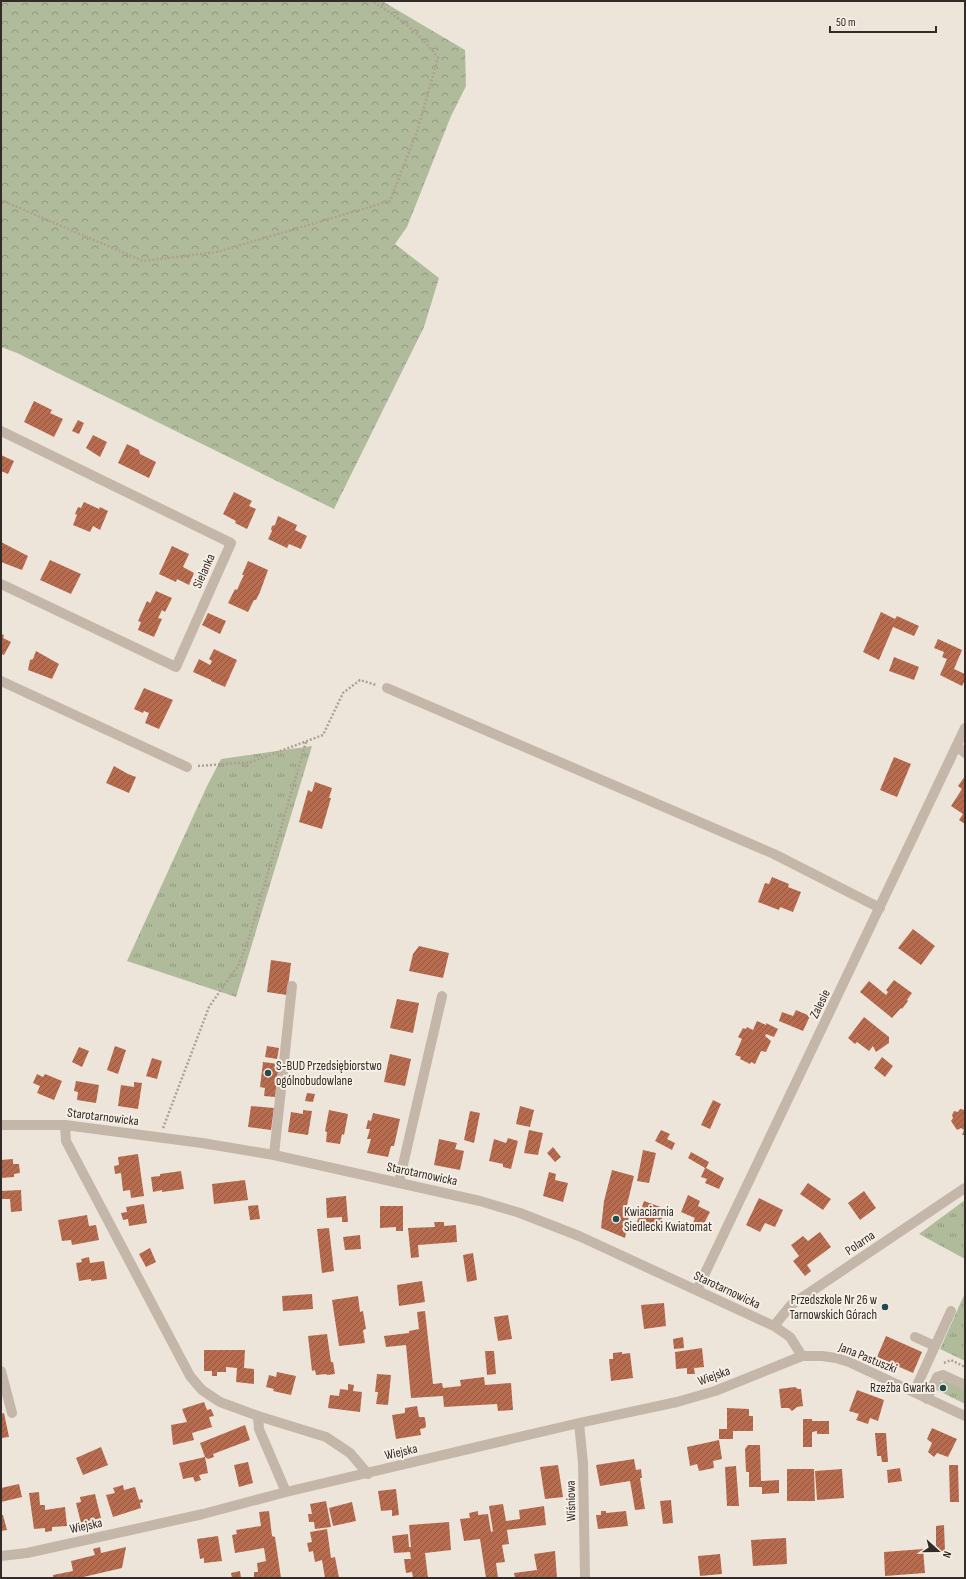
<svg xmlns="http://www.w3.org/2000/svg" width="966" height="1579" font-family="'Sofia Sans Condensed',sans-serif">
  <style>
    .grass { fill: url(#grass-tufts) }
    .forest { fill: url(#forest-crowns) }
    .building { fill: url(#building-hatch) }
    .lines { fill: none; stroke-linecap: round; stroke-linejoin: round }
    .path { stroke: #b0a092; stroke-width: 2.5; stroke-dasharray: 2 2; stroke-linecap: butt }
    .minor { stroke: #c4b6a8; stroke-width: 10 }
    .poi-dot { fill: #224a4f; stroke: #f6efe6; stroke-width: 1.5 }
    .labels { text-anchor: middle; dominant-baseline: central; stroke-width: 4; stroke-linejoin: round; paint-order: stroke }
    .street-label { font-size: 13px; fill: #322b27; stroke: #f6efe6 }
    .poi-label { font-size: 13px; fill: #322b27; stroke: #f6efe6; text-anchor: start }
  </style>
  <defs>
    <pattern id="grass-tufts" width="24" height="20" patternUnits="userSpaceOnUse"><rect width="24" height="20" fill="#b0bb9c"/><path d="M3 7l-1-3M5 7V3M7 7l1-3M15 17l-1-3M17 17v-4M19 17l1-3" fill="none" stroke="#90987f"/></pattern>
    <pattern id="forest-crowns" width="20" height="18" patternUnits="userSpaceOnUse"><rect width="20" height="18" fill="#b0bb9c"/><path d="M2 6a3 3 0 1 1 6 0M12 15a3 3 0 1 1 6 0" fill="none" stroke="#90987f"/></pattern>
    <pattern id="building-hatch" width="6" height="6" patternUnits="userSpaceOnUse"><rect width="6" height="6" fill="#b76c4f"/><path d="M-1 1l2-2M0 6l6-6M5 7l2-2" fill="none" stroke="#955942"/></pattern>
  </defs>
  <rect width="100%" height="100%" fill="#eee5da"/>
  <path class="grass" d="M312,746L236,997L127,961L207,786L221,759Z
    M965,1200V1259L919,1234Z
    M965,1293V1361L940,1349Z
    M946,1380L965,1390V1404L935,1389L938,1383Z"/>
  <path class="forest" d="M1,1H382L465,50L466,86L451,116L407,227L395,244L439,278L424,327L334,509L17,353L1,347Z"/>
  <path class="building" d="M34,401L52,410L50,413L63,419L54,437L24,422Z
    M78,420L84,423L79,434L72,431Z
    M93,435L107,442L100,457L86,448Z
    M127,444L139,450L140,454L156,462L149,478L118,463Z
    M1,455L14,461L8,474L1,471Z
    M234,492L252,501L249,506L256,509L247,529L235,523L236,521L223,514Z
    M84,502L99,509L100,507L108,511L100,530L93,526L90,532L73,525L77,515L75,514L78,507L81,508Z
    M278,516L297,525L295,530L307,536L301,549L289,544L287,548L268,539L272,531L271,529L272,526L275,525Z
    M1,542L28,556L22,570L1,562Z
    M172,546L189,554L183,567L194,573L189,585L177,579L176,582L159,574Z
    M50,560L81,574L71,594L40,580Z
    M248,561L268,570L260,592L256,600H254L248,612L228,603L235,589L237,590L240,583L244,575H242Z
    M156,591L172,598L165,612L162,610L158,618L162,619L154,637L138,630L141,622L138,621L147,601L150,603Z
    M881,612L895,619L897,616L919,626L914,636L893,627L879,660L863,652Z
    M208,613L226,621L220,634L202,625Z
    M1,634L4,635L3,638L11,642L4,655L1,654Z
    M938,639L962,650L954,669L965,674V680L962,686L940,675L947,659L942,657L944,652L934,648Z
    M214,649L237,660L225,687L211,681V680L193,672L199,659L210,665L212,661L209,659Z
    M36,651L59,664L52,679L28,670L30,660L33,659Z
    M894,657L919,667L914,680L889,671Z
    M144,688L173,700L159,729L145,723L149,713L144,711L143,713L134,709Z
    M894,757L911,764L897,797L880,790Z
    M114,766L128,774L136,777L129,793L106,783Z
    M965,776V824L959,820L963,814L951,806L962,789L958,786Z
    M315,782L332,788L329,798H331L322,829L299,822L308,790L312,792Z
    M772,877L789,884L788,887L801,892L793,912L780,907L779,910L758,902L765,883L769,884Z
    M913,929L935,946L921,965L898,948Z
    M419,946L449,953L443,978L409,971L413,954Z
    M271,960L291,963L287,995L267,992Z
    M894,980L912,993L907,1000L908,1001L902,1009L901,1008L892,1018L860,992L869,981L886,995L888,992L886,990Z
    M397,999L419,1003L413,1033L390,1028Z
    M796,1010L810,1016L803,1031L779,1021L782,1012L793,1016Z
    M864,1017L889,1037V1043L876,1052L873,1046L869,1051L857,1042L855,1044L848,1038Z
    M757,1021L766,1025V1023L778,1029L774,1037L766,1034L765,1036L771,1041L766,1052L761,1051L755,1064L751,1062L750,1064L740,1059L741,1057L735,1055L742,1039L738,1037L743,1028L746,1029L747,1027L753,1030Z
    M115,1046L126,1050L118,1074L107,1070Z
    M267,1046L279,1048L277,1059L265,1057Z
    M79,1047L89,1051L82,1067L72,1062Z
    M390,1054L411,1059L405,1086L384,1082Z
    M882,1057L893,1066L885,1077L874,1068Z
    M152,1058L162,1061L157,1079L146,1076Z
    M263,1062L279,1064L275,1097L264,1096L265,1088L260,1087Z
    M37,1074L43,1077L45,1074L62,1081L54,1100L37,1093L40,1086L33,1083Z
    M76,1081L99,1085L96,1103L77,1100L78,1092L74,1091Z
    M134,1082L142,1083L138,1109L118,1106L121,1085L134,1087Z
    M307,1093L315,1094L313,1102L305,1101Z
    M713,1100L721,1104L710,1129L701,1125Z
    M251,1106L274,1108L271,1130L248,1127Z
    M520,1106L534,1110L530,1127L516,1124Z
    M960,1109L965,1110V1135H962L964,1130L961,1128L957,1130L951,1121L953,1118L952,1115L954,1111L958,1112Z
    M303,1110L312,1111L308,1135L288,1132L291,1112L303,1114Z
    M329,1110L348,1114L344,1135L342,1134L340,1144L326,1142L327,1132L325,1131Z
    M470,1111L480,1113L474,1143L464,1140Z
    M373,1113L400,1119L394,1146H391L388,1157L367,1153L371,1139H367L370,1129H366L368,1120L371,1121Z
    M529,1130L543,1133L538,1155L524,1153Z
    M661,1130L670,1134L667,1139L675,1143L672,1150L655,1141Z
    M508,1138L518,1141L511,1169L503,1167V1164L489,1161L494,1139L506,1143Z
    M439,1139L457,1143L455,1149L464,1151L460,1170L434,1165Z
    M553,1147L561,1157L555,1162L547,1153Z
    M643,1150L656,1153L649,1183L637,1181Z
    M691,1152L709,1162L706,1168L724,1178L719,1189L705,1183L707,1179L701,1177L705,1168L688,1158Z
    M138,1154L144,1196L131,1198L130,1190L123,1191L121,1173L115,1174L114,1166L119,1165L118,1157Z
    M13,1159V1164H19L20,1173L14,1174V1177L1,1178V1160Z
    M612,1170L634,1176L626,1209L630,1210L625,1238L601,1228L604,1201Z
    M181,1171L184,1189L162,1192V1190L153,1192L151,1177L160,1176V1174Z
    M549,1172L556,1174L555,1180L568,1183L563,1202L543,1196Z
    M245,1180L248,1200L214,1204L212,1184Z
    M808,1183L831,1199L823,1210L800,1194Z
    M21,1190L22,1211L11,1212L10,1199H2L1,1191Z
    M864,1191L876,1208L860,1220L848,1203Z
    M688,1195L700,1201L698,1206L710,1212L701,1229L692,1225L695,1218L681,1212Z
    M346,1196L348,1222H342V1217L327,1218L326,1198Z
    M759,1198L783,1210L775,1227L765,1223L760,1232L746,1225Z
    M644,1201L666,1209L658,1229L637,1222Z
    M144,1204L147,1223L129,1226L128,1219L123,1220L121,1213L127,1212L126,1207Z
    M258,1205L260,1219L250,1220L248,1206Z
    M380,1206H403V1231H396V1227L380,1228Z
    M87,1215L89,1226L96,1225L99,1240L72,1245L71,1240L62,1241L58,1220Z
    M434,1222H444V1226L456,1225L457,1242L418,1245L419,1257L411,1258L408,1228L435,1227Z
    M329,1228L334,1271L322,1273L317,1229Z
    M820,1232L831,1247L807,1265L811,1271L805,1276L793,1261L799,1256L791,1245L803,1236L808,1241Z
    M360,1235L361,1249L345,1250L343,1237Z
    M150,1248L156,1262L146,1267L139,1254Z
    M473,1253L477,1280L467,1282L463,1255Z
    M89,1257L90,1263L104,1261L107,1279L91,1281V1279L79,1281L76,1263L82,1262L81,1259Z
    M422,1281L425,1302L399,1306L397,1285Z
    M312,1294L313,1309L283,1311L282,1296Z
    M358,1296L360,1312L363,1311L366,1329L363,1330L365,1343L339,1346L332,1300Z
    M664,1303L666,1326L644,1329L641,1305Z
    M425,1311L433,1384L442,1383L443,1388L461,1386L460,1380L484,1377L485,1385L511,1383L513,1410L498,1411L497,1404L444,1407L443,1396L411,1398L406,1345L386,1347L384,1336L409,1333V1331L419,1329L417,1312Z
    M508,1315L512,1339L498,1341L494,1317Z
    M327,1334L331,1362H333L335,1374L327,1375L326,1374L316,1375L315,1370L312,1371L308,1336Z
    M886,1336L922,1352L913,1373L877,1357Z
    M683,1337L684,1348L674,1349L673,1339Z
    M702,1348L704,1367L694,1368L695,1374H687V1368L676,1369L675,1352Z
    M204,1350H245L244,1368L254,1369V1384L236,1382L237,1368L226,1367V1372H217V1376H212V1371H204Z
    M485,1351H494L496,1374L487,1375Z
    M622,1352V1354L630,1353L633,1378L611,1381L609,1359H613V1353Z
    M277,1372L296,1376L291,1395L273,1391L274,1389L266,1387L269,1375L276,1377Z
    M377,1374L391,1375L388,1405L376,1404L378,1392H375Z
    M348,1384L354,1385L353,1391L362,1392L360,1412L328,1408L330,1395L339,1396L340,1389L348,1390Z
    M795,1387L798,1389H801L803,1406L797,1407L792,1411L789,1408H781L779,1389Z
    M857,1390L884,1400L878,1421L870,1418L868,1424L856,1420L859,1414L849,1411Z
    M204,1402L207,1410L211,1409L214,1416L209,1417L212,1427L192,1433L194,1440L173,1445L171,1425L187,1422L182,1409Z
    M417,1406L419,1417H424L425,1418L426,1426L425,1428L420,1429L421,1435L396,1439L392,1415L405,1413V1408Z
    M727,1408L749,1409V1416H753V1431H733V1439H719V1429H727Z
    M4,1413L9,1437L1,1438V1414Z
    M803,1419H812V1421H829V1434H817V1431L812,1432V1447H803Z
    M245,1425L250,1440L213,1454L214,1457L208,1459L205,1457L200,1443Z
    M932,1428L957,1439L948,1457L937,1453L934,1457L928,1452L932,1443L927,1439Z
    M875,1433H886L888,1462H882L881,1456H877Z
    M719,1440L722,1459L713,1461L714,1468L699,1471L697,1464L690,1466L687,1447Z
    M748,1445H760L761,1481L779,1480V1493L762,1494V1487H749V1472H746L745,1449Z
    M101,1447L108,1465L83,1475L76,1458Z
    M205,1457L208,1473L199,1475L201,1480L195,1482L193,1477L183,1479L179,1463Z
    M634,1459L636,1470L641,1469L642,1478H640L645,1509L635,1510L630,1481L600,1486L596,1465Z
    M248,1462L253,1483L239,1487L234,1465Z
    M558,1465L563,1497L545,1499L540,1467Z
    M949,1465H958L959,1502H950Z
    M736,1466L739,1506H727L725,1467Z
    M900,1468L902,1481L888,1483L887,1470Z
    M787,1469H814L815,1501H787Z
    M842,1469L844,1498L817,1500L815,1471Z
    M19,1484L22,1497L1,1502V1488Z
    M123,1485L124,1490L135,1487L139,1500L142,1499L143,1502L140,1503L141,1508L113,1517L106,1495L115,1493L113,1488Z
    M396,1489L399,1515L392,1516V1510L381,1511L378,1491Z
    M39,1492L40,1505H45V1510L65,1507L67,1526L52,1527V1531L45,1532V1528L34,1529L29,1493Z
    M95,1494L101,1518L81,1523L76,1503L81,1502L80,1497Z
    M671,1500L673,1523L663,1524L660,1501Z
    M326,1501L331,1527L315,1529L314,1522H309L308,1514H312L310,1504Z
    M352,1502L356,1521L333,1526L329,1508Z
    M503,1504L506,1521L520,1519L519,1510L544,1506L546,1525L507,1530L509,1544L502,1545L505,1562L496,1563L498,1578H486L480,1539L464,1541L460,1519L470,1518L469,1513L478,1511V1515L488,1514L491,1532L493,1531L489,1506Z
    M269,1511L272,1536L275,1537L281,1578H254V1572H258L257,1563L266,1561L264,1548L235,1553L232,1535L237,1534L236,1530L261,1526L259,1512Z
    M601,1511H606V1513L626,1511L628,1526L598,1529L596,1515H601Z
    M1,1515H3L7,1530L1,1531Z
    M449,1522L451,1550L425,1553L428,1578H413L412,1572L406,1573L404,1559H411L410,1552L394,1553L392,1536L408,1534L409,1547H411L409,1525Z
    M944,1525L945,1551H936V1526Z
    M327,1529L331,1558L335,1557L339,1578H325L322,1560L315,1562L313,1551L309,1552L307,1543L312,1542L310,1532Z
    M218,1536L222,1561L204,1563V1558L200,1559L197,1539Z
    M786,1538L787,1564L753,1566L751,1540Z
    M100,1547L101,1553L126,1547L122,1568L79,1578H53V1575L73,1571L71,1561L95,1555L93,1549Z
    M923,1549L925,1573L885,1576L884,1552Z
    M555,1551L557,1578H515L514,1573L537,1570L534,1554Z
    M720,1554L722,1574L700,1576L698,1556Z
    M240,1571L241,1578H232L231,1573Z"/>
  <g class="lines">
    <path class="path" d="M1,200L143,261L217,252L390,201L417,132L438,58C421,34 397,16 372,1
      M198,766L251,762L323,735L343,693L360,680L376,685
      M163,1128L209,1007L239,964L248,941L306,742
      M944,1363L951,1360L965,1367"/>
    <path class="minor" d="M1,431L231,543L176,667L1,584
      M1,681L187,767
      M387,688L774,854L880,908
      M957,746L965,753
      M1,1125H65L202,1143L274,1155L480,1201L520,1213L579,1236L774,1326L790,1337L802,1356
      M65,1125L66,1141L190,1376L202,1390L220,1402L258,1416L326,1437L350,1453L368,1474
      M274,1155L292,986
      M399,1182L442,996
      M697,1290L965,728
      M774,1326L791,1305L965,1188
      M915,1337L935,1346
      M1,1371L12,1413
      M914,1392L951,1311
      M927,1399L937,1377L943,1375L965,1385
      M258,1416L259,1429L286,1492
      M579,1423L583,1463L585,1578
      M1,1556L27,1553L203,1514L286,1492L579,1423L677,1402L715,1391L802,1356H822L836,1358L849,1362L965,1416"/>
  </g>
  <g class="poi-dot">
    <circle cx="268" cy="1073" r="4"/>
    <circle cx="616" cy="1219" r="4"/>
    <circle cx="885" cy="1307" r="4"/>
    <circle cx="943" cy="1388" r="4"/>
  </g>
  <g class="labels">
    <g class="street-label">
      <text transform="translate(204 571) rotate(-66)">Sielanka</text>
      <text transform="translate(820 1004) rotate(-64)">Zalesie</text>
      <text transform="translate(103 1117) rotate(7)">Starotarnowicka</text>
      <text transform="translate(422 1174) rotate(12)">Starotarnowicka</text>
      <text transform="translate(860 1243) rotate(-34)">Polarna</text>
      <text transform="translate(727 1290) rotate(25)">Starotarnowicka</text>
      <text transform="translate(868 1358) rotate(22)">Jana Pastuszki</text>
      <text transform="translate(714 1376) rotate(-20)">Wiejska</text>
      <text transform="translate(401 1452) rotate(-13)">Wiejska</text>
      <text transform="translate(571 1501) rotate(-91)">Wiśniowa</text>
      <text transform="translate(86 1526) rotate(-12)">Wiejska</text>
    </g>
    <g class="poi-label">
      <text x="276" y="1066">S-BUD Przedsiębiorstwo<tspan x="276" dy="15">ogólnobudowlane</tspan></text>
      <text x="624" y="1212">Kwiaciarnia<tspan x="624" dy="15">Siedlecki Kwiatomat</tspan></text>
      <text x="877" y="1300" text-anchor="end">Przedszkole Nr 26 w<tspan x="877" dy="15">Tarnowskich Górach</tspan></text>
      <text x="935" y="1388" text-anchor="end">Rzeźba Gwarka</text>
    </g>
  </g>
  <rect width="966" height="1579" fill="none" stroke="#322b27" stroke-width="4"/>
  <g transform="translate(938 1551) rotate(111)" stroke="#f6efe6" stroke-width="3" paint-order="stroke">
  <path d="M0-3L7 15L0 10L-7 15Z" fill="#322b27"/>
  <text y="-6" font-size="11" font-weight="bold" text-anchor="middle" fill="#322b27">N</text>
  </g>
  <path d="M830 26v6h106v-6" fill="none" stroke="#322b27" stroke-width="2"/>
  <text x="836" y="26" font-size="12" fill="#322b27" stroke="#f6efe6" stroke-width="3" paint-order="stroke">50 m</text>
</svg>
